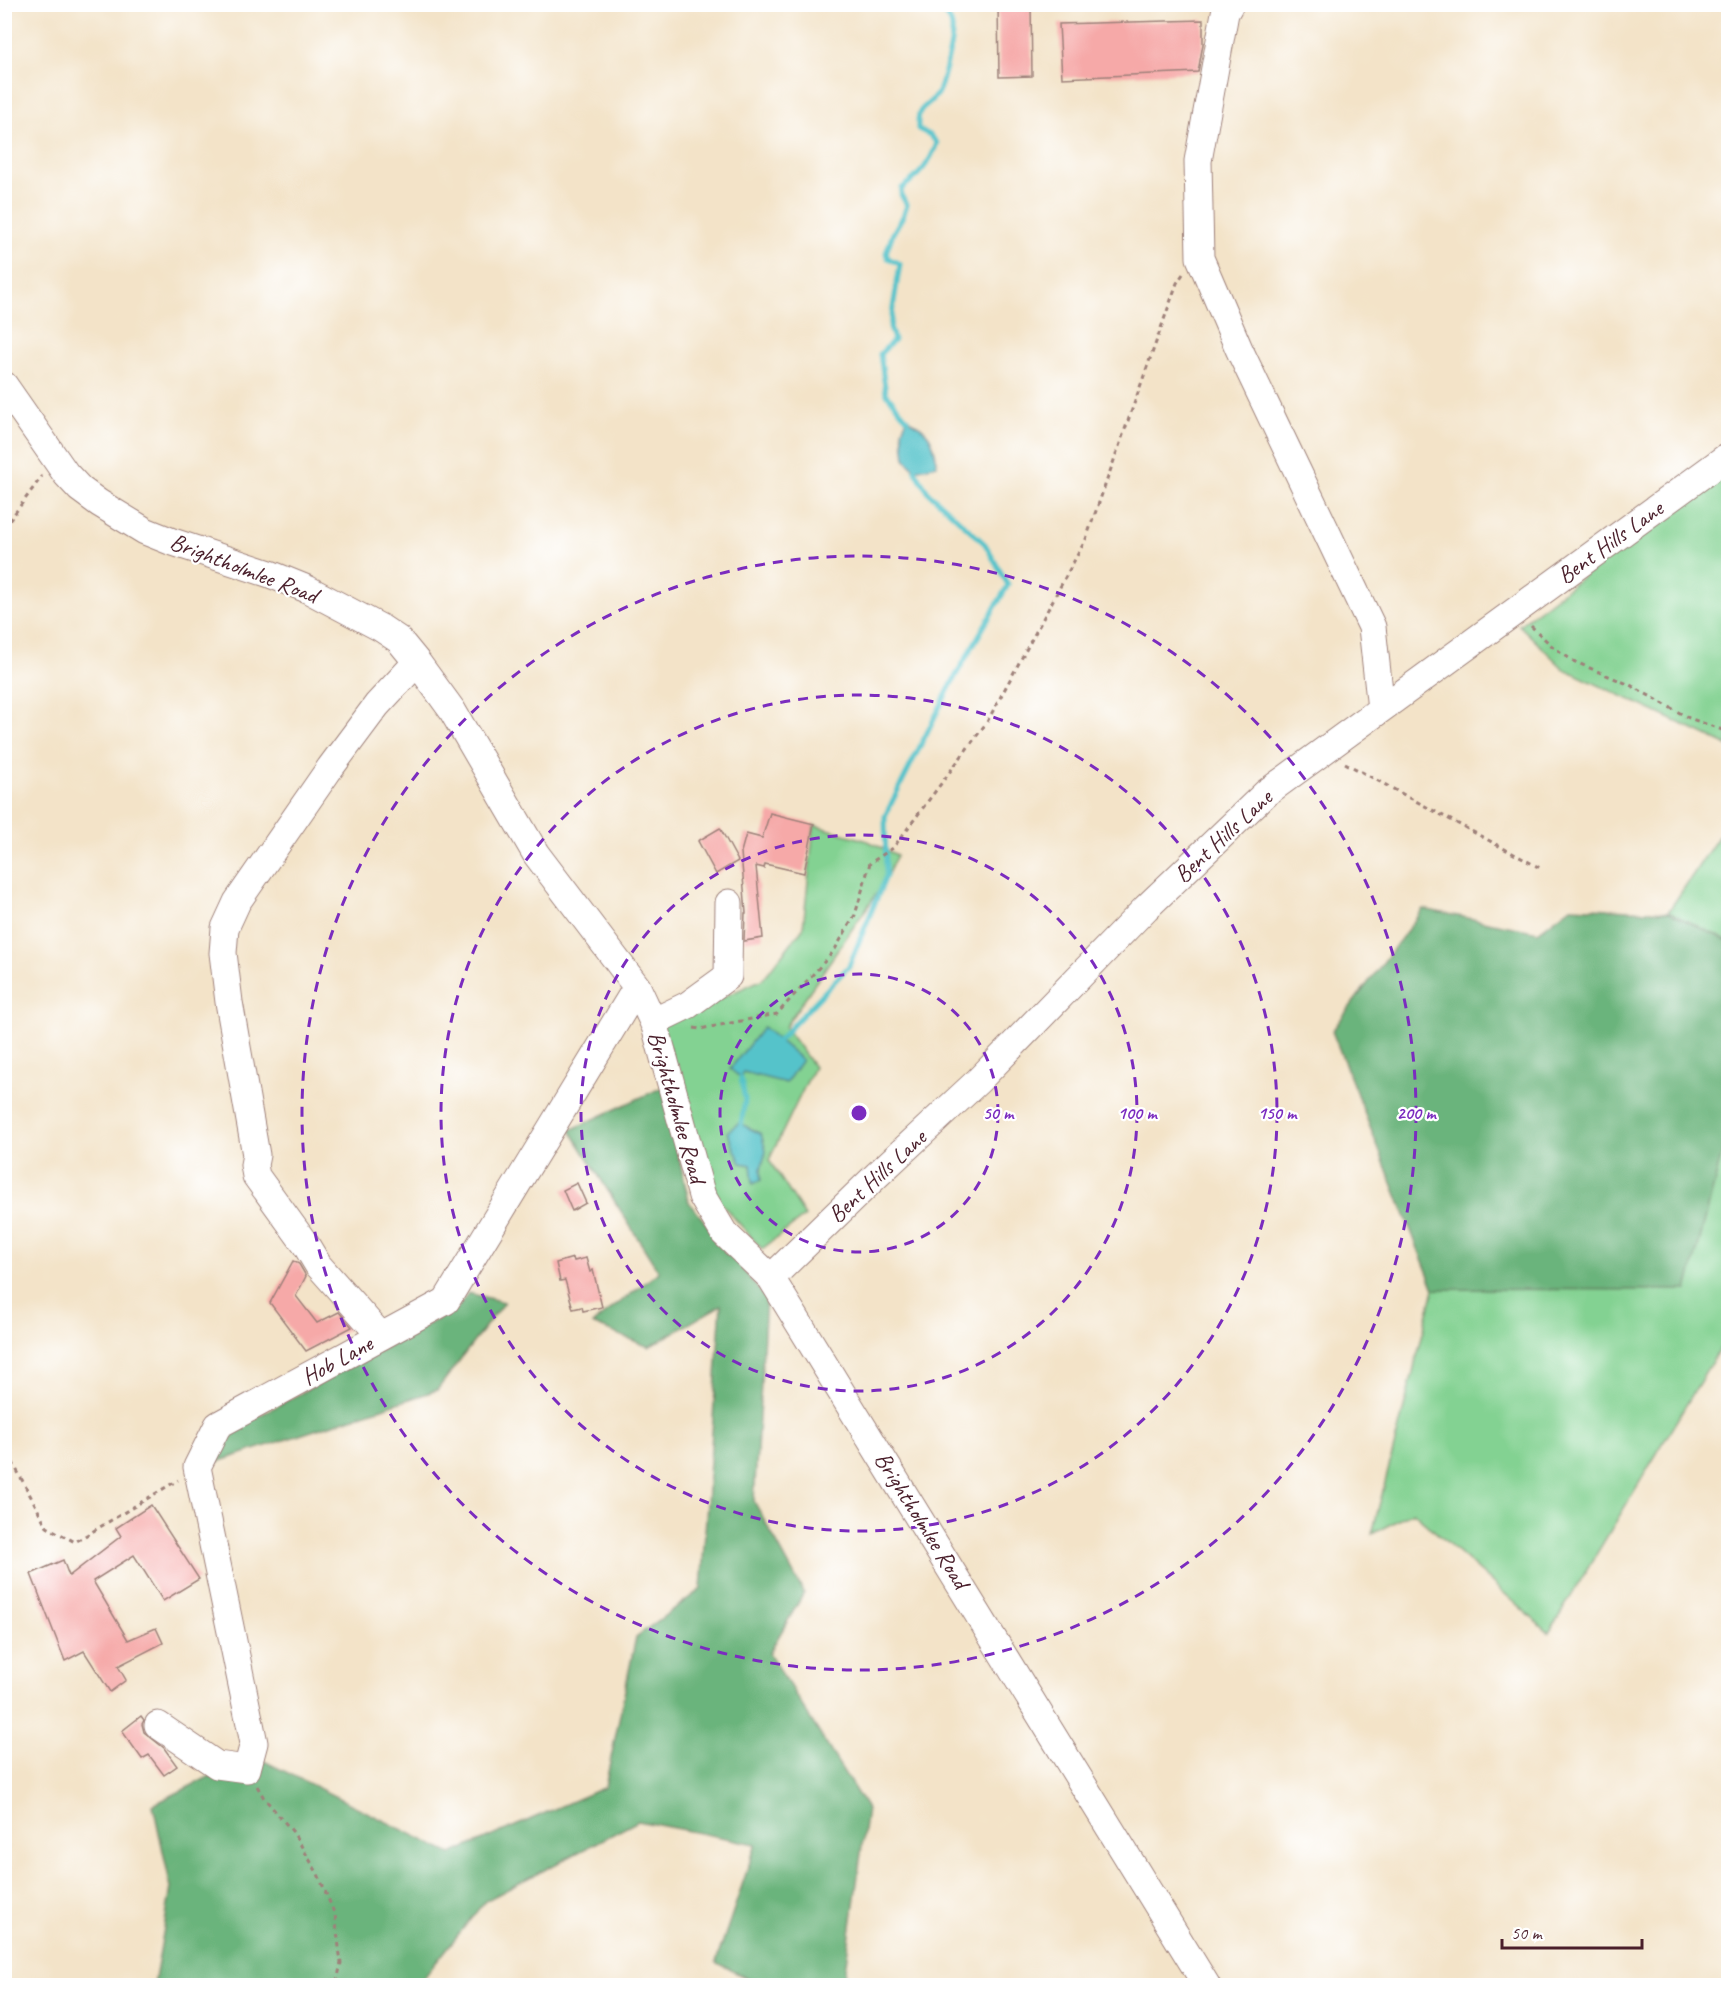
<svg xmlns="http://www.w3.org/2000/svg" width="1733" height="1990" font-family="Caveat,sans-serif">
  <style>
    .green { fill: #83d292; stroke: #66785e; stroke-width: 1.5 }
    .forest { fill: #6ab47c; stroke: #5a6a54; stroke-width: 1.5 }
    .water { fill: #55c3ca; stroke: #50717a; stroke-width: 1.5 }
    .lines { fill: none; stroke-linecap: round; stroke-linejoin: round }
    .stream { stroke: #55c3ca; stroke-width: 5 }
    .building { fill: #f6a9a8 }
    .minor-casing { stroke: #9e817a; stroke-width: 29 }
    .path { stroke: #9e817a; stroke-width: 3; stroke-dasharray: 4.5 4.5; stroke-linecap: butt }
    .minor { stroke: #fff; stroke-width: 27 }
    .ring { fill: none; stroke: #7b2cbf; stroke-width: 3; stroke-dasharray: 10 8 }
    .labels { text-anchor: middle; dominant-baseline: central; stroke-width: 4.5; stroke-linejoin: round; paint-order: stroke }
    .street-label { font-size: 24px; fill: #4a1f2b; stroke: #fff }
    .centre { fill: #7b2cbf; stroke: #fff; stroke-width: 3 }
    .ring-label { font-size: 18px; text-anchor: middle; font-weight: bold; fill: #7b2cbf; stroke: #fff; stroke-width: 4.5; stroke-linejoin: round; paint-order: stroke }
  </style>
  <rect width="100%" height="100%" fill="#fff"/>
  <filter id="ink" filterUnits="userSpaceOnUse"><feTurbulence type="fractalNoise" baseFrequency=".0167" numOctaves="2"/><feDisplacementMap in="SourceGraphic" scale="12" xChannelSelector="R" yChannelSelector="G"/><feConvolveMatrix kernelMatrix="1 2 1 2 8 2 1 2 1" color-interpolation-filters="sRGB"/></filter>
  <filter id="wash" filterUnits="userSpaceOnUse"><feTurbulence type="fractalNoise" baseFrequency=".008" numOctaves="4" result="noise"/><feDisplacementMap in="SourceGraphic" scale="24" xChannelSelector="R" yChannelSelector="G"/><feGaussianBlur stdDeviation="1.35" result="paint"/><feColorMatrix in="noise" values="0 0 0 0 0 0 0 0 0 0 0 0 0 0 0 0 0 1.4 0 .05"/><feComposite in="paint" operator="in"/></filter>
  <g filter="url(#wash)">
    <rect width="100%" height="100%" fill="#f3e3c8"/>
    <path class="green" d="M1721,472L1728,475V746L1564,669L1519,625Z
      M1728,822V941L1668,912Z
      M814,825L868,841L897,855L883,884L785,1027L814,1067L769,1160L805,1216L762,1249L710,1191L662,1025L763,979L803,928Z
      M1728,1129V1342L1725,1340L1549,1633L1413,1512L1372,1534L1434,1289H1687Z"/>
    <path class="forest" d="M1571,907L1668,912L1728,941V1129L1687,1290L1434,1289L1332,1031L1423,909L1538,932Z
      M663,1087L689,1202L766,1299L754,1501L804,1593L769,1653L867,1809L843,1985H759L716,1962L756,1844L638,1821L485,1901L418,1985H154L171,1888L153,1805L252,1755L451,1854L605,1787L636,1637L701,1589L721,1305L649,1347L592,1324L659,1272L570,1130Z
      M468,1293L504,1302L437,1390L211,1464L227,1433L457,1309Z"/>
    <path class="water" d="M907,419C930,430 934,440 937,465L915,470L905,458L902,430Z
      M763,1027L802,1060L786,1083L743,1072L741,1078L730,1069Z
      M739,1123L761,1134L766,1151L761,1169V1180L753,1184L751,1165L741,1163L727,1132Z"/>
    <g class="lines">
      <path class="stream" d="M907,419L886,393L880,354L894,340L890,327L900,264L888,258L886,253L893,233L903,216L907,205L901,195L902,188C919,176 930,163 937,143L930,135L918,129C917,103 925,111 937,94C943,85 953,40 952,29C952,20 946,15 939,10L942,4
        M778,1041L849,966L886,876L885,816L956,675L1008,585L985,544L928,492L915,470
        M741,1124L745,1100L741,1078"/>
    </g>
    <g id="blocks">
      <path class="building" d="M998,4H1031L1032,76L999,77Z
        M1203,20V44L1198,72L1062,78L1059,24Z
        M770,813L814,824L804,873L765,864L764,868L756,866L763,938L744,941L745,913H746L741,852L746,834L762,838Z
        M720,828L738,861L716,874L698,841Z
        M577,1183L586,1203L572,1211L563,1190Z
        M573,1258L574,1261L586,1258L590,1272L593,1270L602,1307L583,1311L582,1307L573,1309L565,1280L560,1281L556,1263Z
        M293,1261L299,1264L306,1276L296,1296L317,1323L339,1312L352,1327L306,1351L270,1303Z
        M151,1505L199,1579L163,1601L134,1555L93,1581L128,1640L156,1628L163,1643L118,1666L126,1680L110,1692L84,1651L65,1661L31,1574L63,1560L69,1576L121,1536L116,1528Z
        M141,1716L144,1720L142,1724L144,1732L164,1748L177,1766L164,1775L149,1755L142,1759L122,1731Z"/>
    </g>
  </g>
  <g filter="url(#ink)">
    <use href="#blocks" fill-opacity="0" stroke="#9e817a" stroke-width="1.5"/>
    <g class="lines">
      <defs>
        <path id="minor" d="M1230,4L1225,13L1198,161L1200,258L1239,349L1372,627L1381,709
          M4,385L66,474L80,489L99,503L145,531L170,541L270,574L307,589L381,628L399,640L417,662L452,710L536,854L637,987L655,1026L702,1196L724,1233L771,1278L1207,1986
          M653,1022L688,1005L728,976L729,903
          M771,1278L877,1175L978,1081L1146,908L1266,793L1728,456
          M381,1336L318,1265L306,1245L256,1176L254,1165L256,1155L229,1002L223,953L225,928L237,902L330,768L377,705L417,662
          M158,1725L217,1765L247,1769L254,1743L197,1467L218,1425L446,1301L637,987"/>
      </defs>
      <use href="#minor" class="minor-casing"/>
      <path class="path" d="M4,528L42,476
        M1531,626L1552,646L1573,661L1630,685L1689,718L1728,732
        M1345,763L1540,868
        M694,1028L700,1029L777,1014L834,951L855,915L870,863L893,848L987,722L1086,539L1177,283L1183,274
        M4,1446L47,1527L75,1542L178,1480
        M257,1786L264,1798L293,1832L318,1874L335,1915L341,1963L336,1986"/>
      <use href="#minor" class="minor"/>
    </g>
  </g>
  <g class="ring">
    <circle cx="859" cy="1113" r="139"/>
    <circle cx="859" cy="1113" r="278"/>
    <circle cx="859" cy="1113" r="418"/>
    <circle cx="859" cy="1113" r="557"/>
  </g>
  <g class="labels">
    <g class="street-label">
      <text transform="translate(1610 542) rotate(-36)">Bent Hills Lane</text>
      <text transform="translate(244 568) rotate(21)">Brightholmlee Road</text>
      <text transform="translate(1223 836) rotate(-43)">Bent Hills Lane</text>
      <text transform="translate(677 1107) rotate(74)">Brightholmlee Road</text>
      <text transform="translate(877 1176) rotate(-43)">Bent Hills Lane</text>
      <text transform="translate(337 1360) rotate(-29)">Hob Lane</text>
      <text transform="translate(922 1520) rotate(58)">Brightholmlee Road</text>
    </g>
  </g>
  <circle cx="859" cy="1113" r="9" class="centre"/>
  <g class="ring-label">
    <text x="998" y="1119">50 m</text>
    <text x="1137" y="1119">100 m</text>
    <text x="1277" y="1119">150 m</text>
    <text x="1416" y="1119">200 m</text>
  </g>
  <rect width="1733" height="1990" fill="none" stroke="#fff" stroke-width="24"/>
  <path d="M1502 1939v9h140v-9" fill="none" stroke="#4a1f2b" stroke-width="3"/>
  <text x="1511" y="1939" font-size="18" fill="#4a1f2b" stroke="#ffffff" stroke-width="4.5" paint-order="stroke">50 m</text>
</svg>
